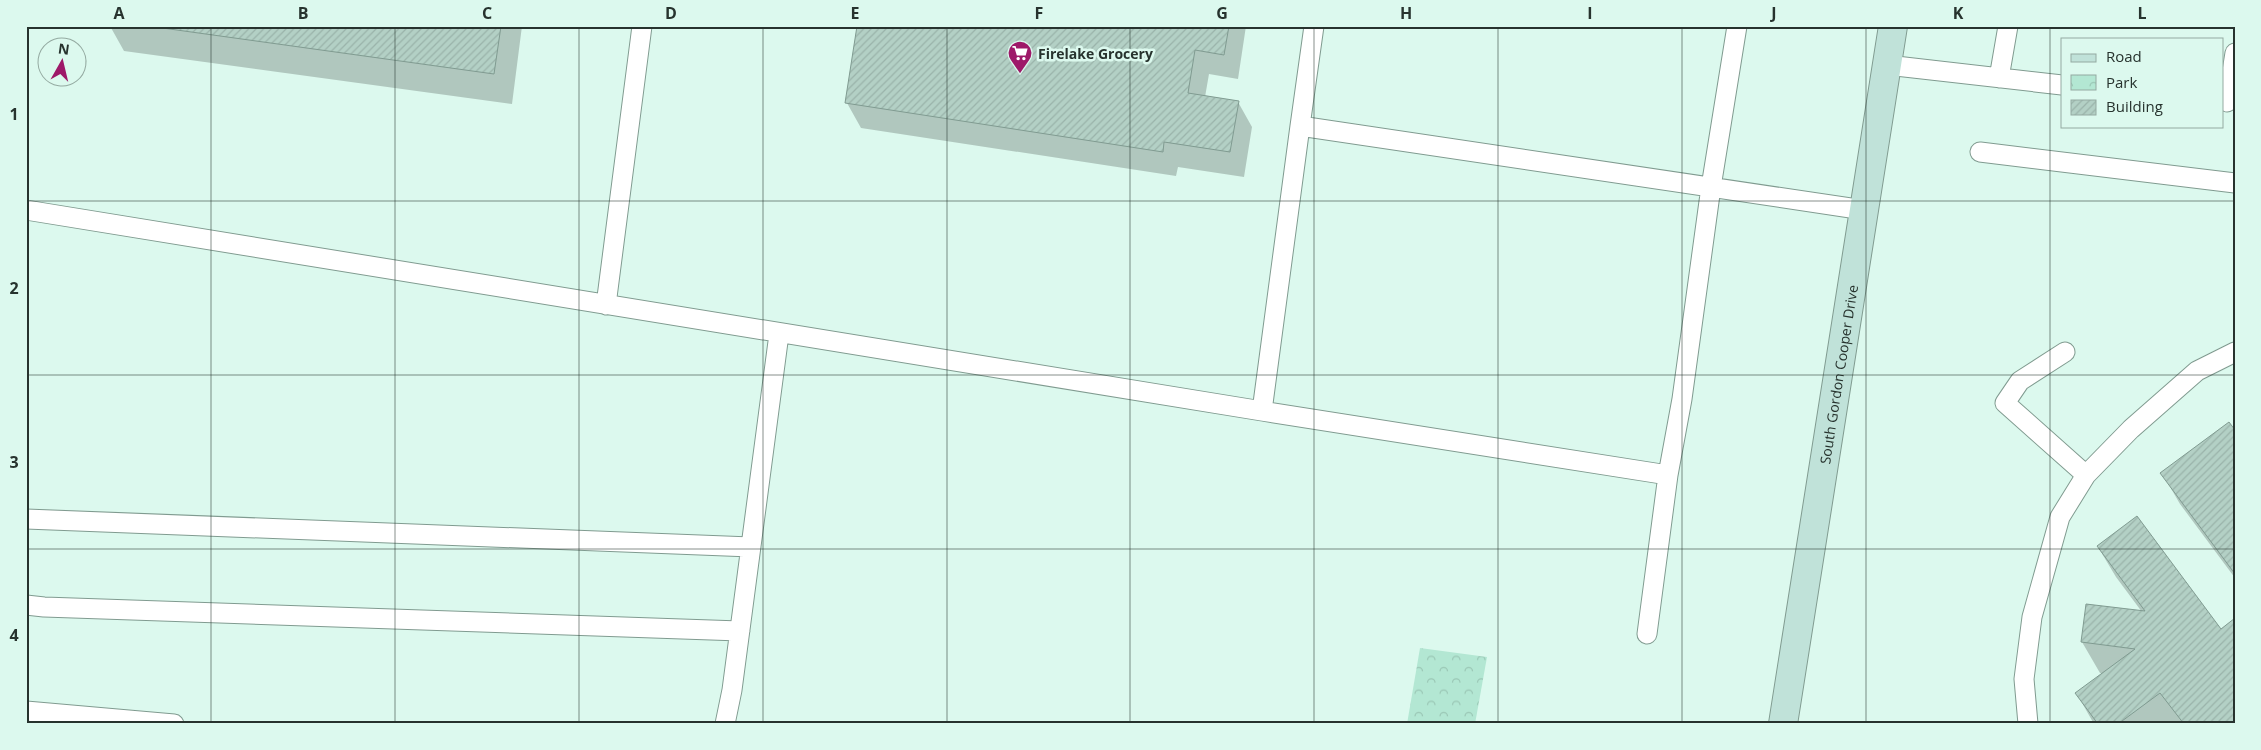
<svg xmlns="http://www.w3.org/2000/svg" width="2261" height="750" font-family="'Open Sans',sans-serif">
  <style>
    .park { fill: url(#park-crowns) }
    .shadow { fill: #0003 }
    .building { fill: url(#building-hatch); stroke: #809b91 }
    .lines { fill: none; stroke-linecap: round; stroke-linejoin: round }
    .lane-casing { stroke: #809b90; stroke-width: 21 }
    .secondary-casing { stroke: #809b90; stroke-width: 30 }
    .lane { stroke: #fff; stroke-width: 19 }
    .secondary { stroke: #c0e2d9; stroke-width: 28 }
    .grid { fill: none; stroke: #27332e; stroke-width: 1; stroke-opacity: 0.55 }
    .labels { text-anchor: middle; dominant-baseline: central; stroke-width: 5; stroke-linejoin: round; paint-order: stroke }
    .poi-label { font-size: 14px; font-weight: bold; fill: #27332e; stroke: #dcf9ee; text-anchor: start }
    .street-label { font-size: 14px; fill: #27332e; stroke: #dcf9ee }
    .neatline { fill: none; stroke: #27332e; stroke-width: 2 }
    .grid-label { font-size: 16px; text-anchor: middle; font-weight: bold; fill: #27332e }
  </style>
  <defs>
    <pattern id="park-crowns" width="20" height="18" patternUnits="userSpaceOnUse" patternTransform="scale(1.25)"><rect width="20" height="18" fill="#b3e7d3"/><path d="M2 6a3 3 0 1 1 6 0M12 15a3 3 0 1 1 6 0" fill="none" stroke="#9ac7b5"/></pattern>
    <pattern id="building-hatch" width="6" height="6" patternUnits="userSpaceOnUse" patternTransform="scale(1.25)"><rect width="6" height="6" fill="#b3d0c5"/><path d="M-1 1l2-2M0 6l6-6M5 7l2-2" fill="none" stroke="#9ab3aa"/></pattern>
  </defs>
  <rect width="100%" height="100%" fill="#dcf9ee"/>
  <path class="park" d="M1420,648L1487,657L1475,724H1407Z"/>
  <path class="shadow" d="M110,26H522L512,104L124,51Z
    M858,26H1246L1238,79L1209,74L1205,97L1238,102L1252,127L1244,177L1178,167L1176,176L861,128L847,103Z
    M2235,432V578L2180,504L2162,473Z
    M2098,547L2235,724H2094L2077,694L2104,673H2100L2082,642L2142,612L2116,577Z"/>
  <path class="building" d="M148,26H501L494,74Z
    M857,26H1229L1224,55L1195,50L1188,93L1239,101L1230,152L1164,142L1163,152L845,103Z
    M2229,422L2235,430V574L2160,473Z
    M2137,516L2221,629L2235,618V724H2184L2160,693L2118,724H2098L2075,693L2135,649L2081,642L2086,604L2145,611L2097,546Z"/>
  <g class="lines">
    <defs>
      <path id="lane" d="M1314,26L1300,126L1864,210
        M1887,65L2062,85
        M1999,78L2008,26
        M2227,102L2235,53
        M1980,152L2235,183
        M26,210L1262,411L1300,126
        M606,305L642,26
        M2065,352L2020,381L2005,403L2086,475
        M1262,411L1668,475
        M26,519L751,547
        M26,605L44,607L740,631
        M1647,634L1668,475L1682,399L1711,187L1737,26
        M26,711L174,724
        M725,724L732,690L779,334
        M2028,724L2024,679L2032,617L2060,517L2086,475L2131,429L2197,371L2235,352"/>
      <g id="secondary">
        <path id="s1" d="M1783,724L1893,26"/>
      </g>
    </defs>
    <use href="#lane" class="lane-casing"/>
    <use href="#secondary" class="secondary-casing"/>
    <use href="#lane" class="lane"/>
    <use href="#secondary" class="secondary"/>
  </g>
  <path class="grid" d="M211,26V724M395,26V724M579,26V724M763,26V724M947,26V724M1130,26V724M1314,26V724M1498,26V724M1682,26V724M1866,26V724M2050,26V724M26,201H2235M26,375H2235M26,549H2235"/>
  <defs>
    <symbol id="supermarket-pin" viewBox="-11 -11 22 30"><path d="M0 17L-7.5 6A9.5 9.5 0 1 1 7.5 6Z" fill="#9e1969" stroke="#dcf9ee"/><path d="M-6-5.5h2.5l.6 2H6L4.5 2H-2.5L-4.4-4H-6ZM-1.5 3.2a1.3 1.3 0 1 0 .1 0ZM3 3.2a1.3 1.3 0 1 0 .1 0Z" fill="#fff"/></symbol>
  </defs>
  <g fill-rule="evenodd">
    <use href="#supermarket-pin" x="1006" y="39" width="28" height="38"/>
  </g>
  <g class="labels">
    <g class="poi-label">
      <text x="1038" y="53">Firelake Grocery</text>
    </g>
    <g class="street-label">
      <text stroke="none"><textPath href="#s1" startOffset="354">South Gordon Cooper Drive</textPath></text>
    </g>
  </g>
  <rect width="2261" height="750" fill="none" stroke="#dcf9ee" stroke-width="55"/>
  <rect x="2061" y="38" width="162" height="90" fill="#dcf9ee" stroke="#94aaa1"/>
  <rect x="2071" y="54" width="25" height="8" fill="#c0e2d9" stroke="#94aaa1"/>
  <text x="2106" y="62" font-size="15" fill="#27332e">Road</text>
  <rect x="2071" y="75" width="25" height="15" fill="url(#park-crowns)" stroke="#94aaa1"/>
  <text x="2106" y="88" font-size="15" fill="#27332e">Park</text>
  <rect x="2071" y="100" width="25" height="15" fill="url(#building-hatch)" stroke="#94aaa1"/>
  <text x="2106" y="112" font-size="15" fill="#27332e">Building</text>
  <g transform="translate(62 62) rotate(8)"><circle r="24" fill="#dcf9ee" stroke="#94aaa1"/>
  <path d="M0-4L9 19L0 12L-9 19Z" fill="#9e1969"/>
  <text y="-8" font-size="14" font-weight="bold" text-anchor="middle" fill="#27332e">N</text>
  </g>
  <rect x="28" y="28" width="2206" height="694" class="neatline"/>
  <g class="grid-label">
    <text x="119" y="19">A</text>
    <text x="303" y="19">B</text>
    <text x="487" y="19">C</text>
    <text x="671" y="19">D</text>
    <text x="855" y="19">E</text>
    <text x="1039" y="19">F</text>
    <text x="1222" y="19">G</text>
    <text x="1406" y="19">H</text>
    <text x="1590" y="19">I</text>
    <text x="1774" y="19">J</text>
    <text x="1958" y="19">K</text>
    <text x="2142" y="19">L</text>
    <text x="14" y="120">1</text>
    <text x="14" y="294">2</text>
    <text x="14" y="468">3</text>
    <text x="14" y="641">4</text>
  </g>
</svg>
